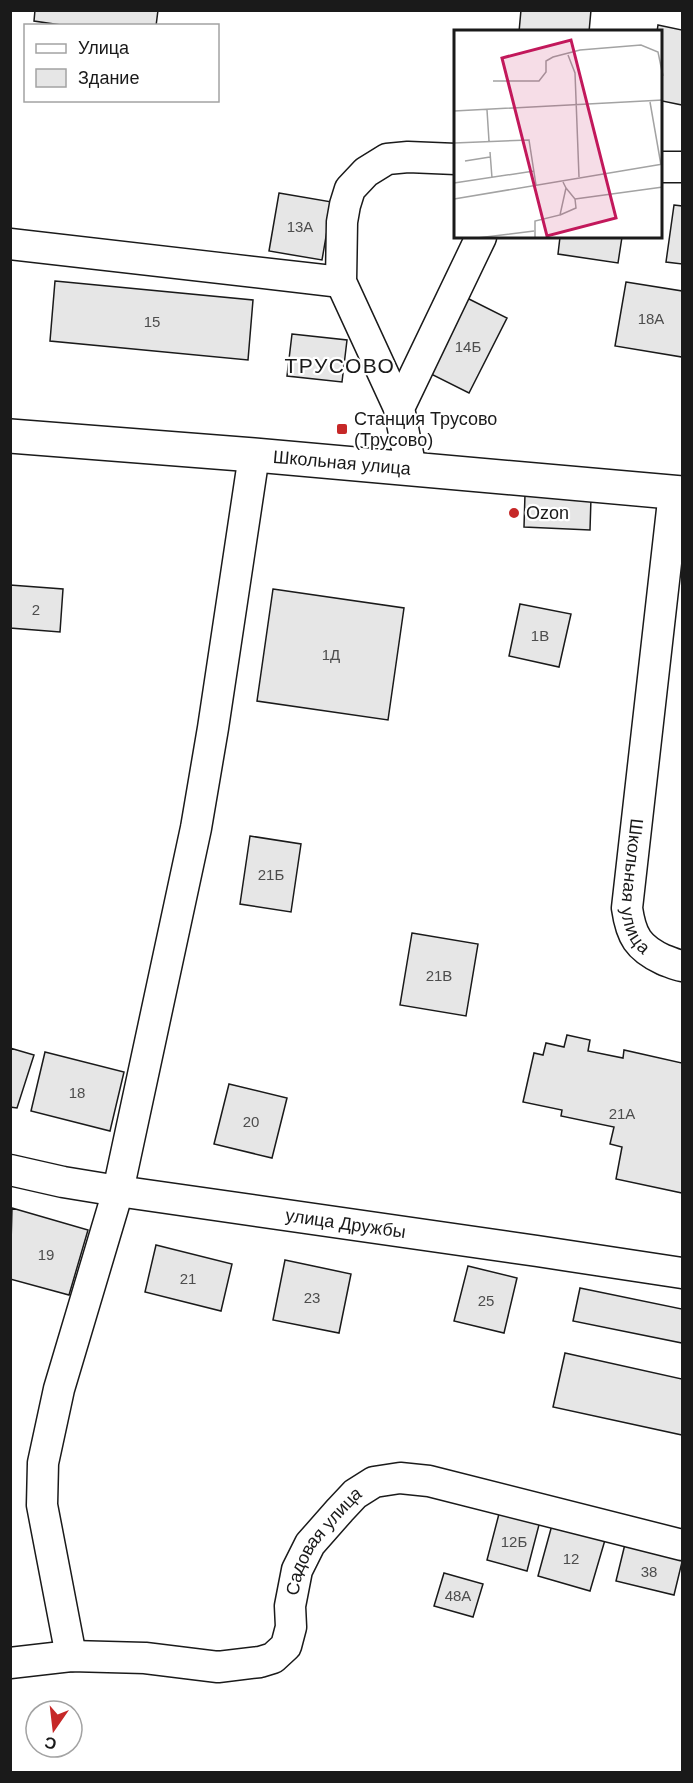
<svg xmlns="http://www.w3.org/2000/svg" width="693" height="1783" font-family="Helvetica,sans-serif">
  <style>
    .building { fill: #e6e6e6; stroke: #1a1a1a; stroke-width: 1.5 }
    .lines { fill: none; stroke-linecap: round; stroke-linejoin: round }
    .minor-casing { stroke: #1a1a1a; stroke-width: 33 }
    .major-casing { stroke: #1a1a1a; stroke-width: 36 }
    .minor { stroke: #fff; stroke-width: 30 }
    .major { stroke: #fff; stroke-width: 33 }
    .poi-dot { fill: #c62828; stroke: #fff; stroke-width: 2 }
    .labels { text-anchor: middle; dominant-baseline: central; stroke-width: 4.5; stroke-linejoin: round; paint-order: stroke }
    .number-label { font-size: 15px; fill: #4d4d4d }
    .poi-label { font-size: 18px; fill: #1a1a1a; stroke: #fff; text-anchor: start }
    .street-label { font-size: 18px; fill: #1a1a1a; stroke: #fff }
    .quarter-label { font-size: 21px; letter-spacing: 1.5px; fill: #1a1a1a; stroke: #fff }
    .inset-road { fill: none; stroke: #a3a3a3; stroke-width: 1.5 }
    .view { fill: #c2185b; fill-opacity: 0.15; stroke: #c2185b; stroke-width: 3 }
    .inset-edge { fill: none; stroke: #1a1a1a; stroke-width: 3 }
  </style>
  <rect width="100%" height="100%" fill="#fff"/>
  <path class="building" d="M35,10H158L156,26H68L34,21Z
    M521,10H591L589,32H519Z
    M658,25L682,30V105L662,101V32H657Z
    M279,193L332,202L322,260L269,251Z
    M674,205L682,206V264L666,262Z
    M560,237H622L618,263L558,254Z
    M55,281L253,300L248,360L50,341Z
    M626,282L682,291V357L615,346Z
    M467,298L507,318L469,393L429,373Z
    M292,334L347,340L342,382L287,376Z
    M525,494L591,498L590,530L524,527Z
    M10,585L63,589L60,632L10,628Z
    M273,589L404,608L388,720L257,701Z
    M520,604L571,614L559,667L509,656Z
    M250,836L301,844L291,912L240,904Z
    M412,933L478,944L466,1016L400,1005Z
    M567,1035L590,1040L588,1051L623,1058L624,1050L682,1063V1193L616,1179L622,1147L610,1144L614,1127L561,1116L562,1110L523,1102L534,1053L543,1055L546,1043L564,1047Z
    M10,1048L34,1055L17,1108L10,1107Z
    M45,1052L124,1072L110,1131L31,1111Z
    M229,1084L287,1098L272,1158L214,1144Z
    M12,1208L88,1230L69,1295L10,1279Z
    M156,1245L232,1264L221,1311L145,1292Z
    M285,1260L351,1274L339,1333L273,1320Z
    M468,1266L517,1278L504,1333L454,1321Z
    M580,1288L682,1309V1343L573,1321Z
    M565,1353L682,1379V1435L553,1407Z
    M500,1510L540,1521L527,1571L487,1560Z
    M552,1525L605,1540L590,1591L538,1576Z
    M626,1540L682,1554V1562L674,1595L616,1581Z
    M444,1573L483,1584L473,1617L434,1606Z"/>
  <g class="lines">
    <defs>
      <g id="minor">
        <path d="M662,167H682"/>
        <path d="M10,244L341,282"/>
        <path d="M399,408L341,282L342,222L345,205L350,189L366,172L387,159L408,157L456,159"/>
        <path d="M411,469L399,408L481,237"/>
        <path id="s1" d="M674,492L627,908C631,936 638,948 664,960C670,962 676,965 682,966"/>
        <path id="s2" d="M10,1170L63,1182L118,1191L537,1251L682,1273"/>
        <path d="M71,1656L42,1505L43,1463L59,1389L118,1191L196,828L213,728L254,455"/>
        <path id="s3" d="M10,1663L71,1656L145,1658L218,1667L260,1662L273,1658L286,1646L291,1627L290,1606L297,1570L310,1544L340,1510L355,1494L374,1482L400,1478L429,1481L682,1545"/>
      </g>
      <g id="major">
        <path id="s4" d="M10,436L254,455L682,493"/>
      </g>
    </defs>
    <use href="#minor" class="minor-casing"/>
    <use href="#major" class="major-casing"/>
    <use href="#minor" class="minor"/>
    <use href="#major" class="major"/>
  </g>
  <g class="poi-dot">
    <rect x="336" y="423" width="12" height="12" rx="3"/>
    <circle cx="514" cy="513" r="6"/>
  </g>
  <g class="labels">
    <g class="number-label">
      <text x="300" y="226">13А</text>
      <text x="651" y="318">18А</text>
      <text x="152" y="321">15</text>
      <text x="468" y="346">14Б</text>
      <text x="36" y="609">2</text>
      <text x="540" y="635">1В</text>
      <text x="331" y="654">1Д</text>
      <text x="271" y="874">21Б</text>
      <text x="439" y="975">21В</text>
      <text x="77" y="1092">18</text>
      <text x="622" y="1113">21А</text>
      <text x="251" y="1121">20</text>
      <text x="46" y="1254">19</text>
      <text x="188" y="1278">21</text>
      <text x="312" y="1297">23</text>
      <text x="486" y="1300">25</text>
      <text x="514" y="1541">12Б</text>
      <text x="571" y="1558">12</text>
      <text x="649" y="1571">38</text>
      <text x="458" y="1595">48А</text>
    </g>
    <g class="poi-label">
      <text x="354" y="419">Станция Трусово<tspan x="354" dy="21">(Трусово)</tspan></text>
      <text x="526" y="513">Ozon</text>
    </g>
    <g class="street-label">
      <text stroke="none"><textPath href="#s4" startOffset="333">Школьная улица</textPath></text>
      <text stroke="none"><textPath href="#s1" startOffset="398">Школьная улица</textPath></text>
      <text stroke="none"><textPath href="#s2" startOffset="340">улица Дружбы</textPath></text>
      <text stroke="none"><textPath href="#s3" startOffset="398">Садовая улица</textPath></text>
    </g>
    <g class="quarter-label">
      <text x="340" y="365">ТРУСОВО</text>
    </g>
  </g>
  <g transform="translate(454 30)">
    <rect width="208" height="208" fill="#fff"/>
    <path class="inset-road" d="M114,25L121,43L125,147M39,51H85L92,42V31L99,27L126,20L187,15L204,22L209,46M196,72L207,135M33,80L35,111M0,81L209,70M0,113L75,110L82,155M36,122L38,148M11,131L36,127M0,153L80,141M0,169L209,134M121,169L209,157M106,185L122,178L121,169L112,158M23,208L80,201M81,208V191L106,185L112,158L109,152"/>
    <path class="view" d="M117,10L162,188L93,206L48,28Z"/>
    <rect width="208" height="208" class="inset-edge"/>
  </g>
  <rect width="693" height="1783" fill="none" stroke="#1a1a1a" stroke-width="24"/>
  <rect x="24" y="24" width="195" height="78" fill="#ffffff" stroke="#a3a3a3" stroke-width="1.5"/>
  <rect x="36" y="44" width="30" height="9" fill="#ffffff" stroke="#a3a3a3" stroke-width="1.5"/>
  <text x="78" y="54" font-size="18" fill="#1a1a1a">Улица</text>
  <rect x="36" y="69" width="30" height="18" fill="#e6e6e6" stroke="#a3a3a3" stroke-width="1.5"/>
  <text x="78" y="84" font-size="18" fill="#1a1a1a">Здание</text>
  <g transform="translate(54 1729) rotate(194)"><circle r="28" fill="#ffffff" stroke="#a3a3a3" stroke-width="1.5"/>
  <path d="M0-4.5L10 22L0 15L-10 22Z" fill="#c62828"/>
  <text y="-9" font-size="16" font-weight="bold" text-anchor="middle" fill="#1a1a1a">С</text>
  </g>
</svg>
